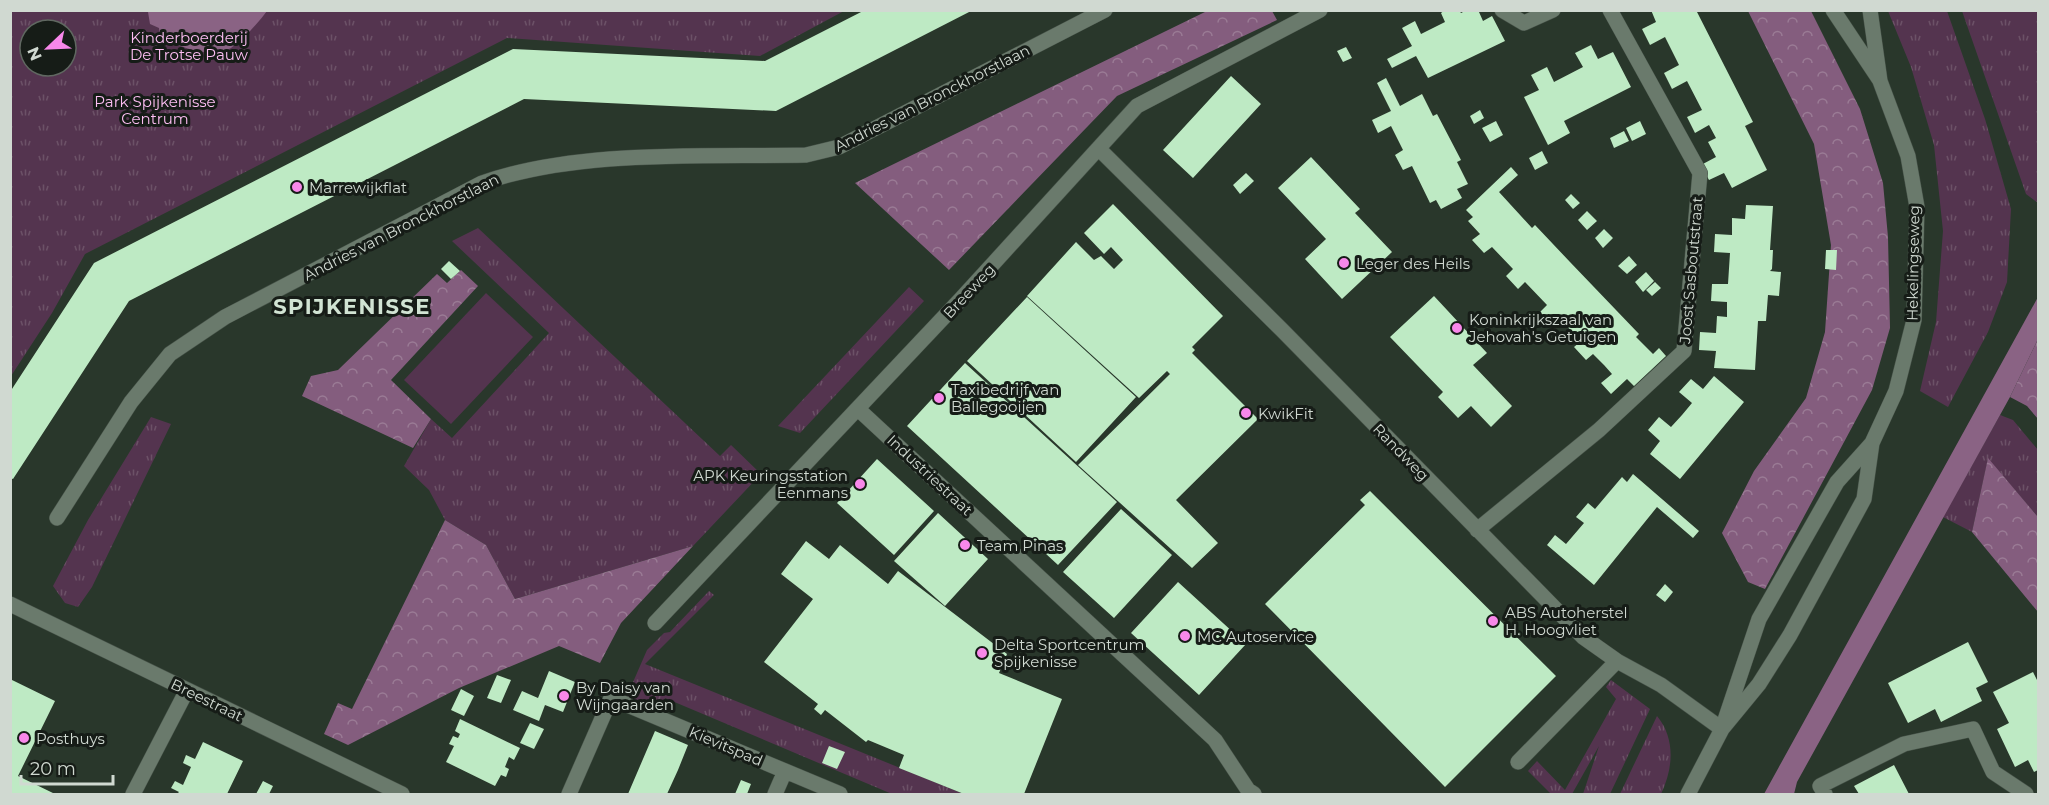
<svg xmlns="http://www.w3.org/2000/svg" width="2049" height="805" font-family="Montserrat,sans-serif">
  <style>
    .grass { fill: url(#grass-tufts); fill-rule: evenodd }
    .forest { fill: url(#forest-crowns) }
    .garden { fill: #54344f }
    .water { fill: #8a6384 }
    .building { fill: #beeac4 }
    .lines { fill: none; stroke-linecap: round; stroke-linejoin: round }
    .minor-casing { stroke: #465248; stroke-width: 16 }
    .minor { stroke: #6a7a6c; stroke-width: 15 }
    .poi-dot { fill: #f888ea; stroke: #161c17; stroke-width: 2 }
    .labels { text-anchor: middle; dominant-baseline: central; stroke-width: 6; stroke-linejoin: round; paint-order: stroke }
    .park-label { font-size: 15px; fill: #fdbef3; stroke: #161c17 }
    .street-label { font-size: 15px; fill: #d0d9d1; stroke: #161c17 }
    .poi-label { font-size: 15px; fill: #d0d9d1; stroke: #161c17; text-anchor: start }
    .district-label { font-size: 21px; font-weight: bold; letter-spacing: 1.5px; fill: #d1e3d3; stroke: #161c17 }
  </style>
  <defs>
    <pattern id="grass-tufts" width="24" height="20" patternUnits="userSpaceOnUse" patternTransform="scale(1.5)"><rect width="24" height="20" fill="#54344f"/><path d="M3 7l-1-3M5 7V3M7 7l1-3M15 17l-1-3M17 17v-4M19 17l1-3" fill="none" stroke="#6c5167"/></pattern>
    <pattern id="forest-crowns" width="20" height="18" patternUnits="userSpaceOnUse" patternTransform="scale(1.5)"><rect width="20" height="18" fill="#845d7e"/><path d="M2 6a3 3 0 1 1 6 0M12 15a3 3 0 1 1 6 0" fill="none" stroke="#9a7b95"/></pattern>
  </defs>
  <rect width="100%" height="100%" fill="#29372b"/>
  <path class="grass" d="M10,11H844L760,56L507,38L85,254L52,313L11,376ZM30,30H66V66H30Z
    M1888,11H1947L1985,119L2011,209L2007,282L1988,332L1948,407L1920,391L1936,322L1943,231L1934,145L1911,67Z
    M1962,11H2038V203L2026,194Z
    M478,228L720,456L731,445L761,474L693,546L515,599L486,545L445,520L429,490L404,466L431,419L452,438L549,333L452,241Z
    M909,287L924,301L800,433L778,426Z
    M2000,415L2013,420L2038,450V517L1988,459L1972,532L1943,517Z
    M151,417L171,424L92,587L78,607L65,603L53,586L88,520Z
    M709,591L714,595L645,664L964,794H892L665,698L662,706L657,708L627,696L647,650L664,633L670,632Z
    M1611,680L1650,709L1610,794H1583L1599,746L1572,794H1551L1528,771L1537,761L1565,790L1616,699L1606,687Z
    M1657,716C1676,739 1673,769 1661,794H1620Z"/>
  <path class="forest" d="M1207,11H1272L1277,20L1117,96L949,270L855,183Z
    M1748,11H1811L1860,109L1883,183L1888,237L1890,328L1872,390L1765,589L1748,582L1722,533L1754,471L1806,398L1825,332L1831,245L1814,144Z
    M461,270L478,286L391,380L431,419L413,448L302,396L311,376L338,370L437,274L447,283Z
    M2038,339V419L2027,406L2010,397Z
    M1988,458L2038,517V612L1972,532Z
    M445,520L486,545L515,599L693,546L621,623L600,663L559,646L459,688L348,745L324,734L338,703L352,709Z"/>
  <path class="garden" d="M486,293L533,337L451,424L404,380Z"/>
  <path class="water" d="M151,11V10L267,11C259,22 243,40 231,48C213,60 177,46 160,37L159,28L150,24L148,12Z
    M2038,297V339L2010,397L1797,782L1794,794H1764Z"/>
  <path class="building" d="M865,10H973L776,111L524,99L129,301L13,479L10,478V392L94,263L513,49L765,61Z
    M1445,10H1459L1461,13L1467,10H1482L1479,12L1483,21L1492,16L1505,41L1428,78L1416,56L1392,68L1387,59L1412,46L1402,28L1415,21L1421,34L1445,22L1441,13Z
    M1651,10H1696L1753,122L1745,126L1767,170L1732,188L1724,173L1709,180L1701,165L1716,157L1708,142L1716,138L1709,125L1695,133L1687,117L1702,110L1687,81L1672,89L1664,73L1679,65L1665,37L1650,45L1642,29L1656,22Z
    M1591,45L1598,59L1613,52L1631,87L1564,121L1570,133L1548,145L1524,97L1539,90L1531,75L1547,67L1554,82L1583,67L1575,53Z
    M1346,47L1352,58L1343,62L1337,51Z
    M1231,76L1261,104L1193,178L1163,150Z
    M1386,78L1400,106L1422,94L1433,116L1437,114L1461,160L1457,162L1468,184L1457,189L1462,198L1441,209L1436,200L1430,203L1412,166L1403,170L1395,155L1403,150L1391,126L1378,133L1372,120L1391,111L1377,83Z
    M1480,110L1484,118L1474,124L1470,116Z
    M1496,121L1503,135L1490,142L1482,128Z
    M1640,121L1646,134L1632,141L1626,128Z
    M1624,131L1629,141L1614,148L1610,138Z
    M1542,151L1548,163L1535,170L1529,158Z
    M1311,157L1360,209L1355,213L1392,252L1342,299L1305,259L1326,239L1278,188Z
    M1511,167L1518,175L1499,192L1532,228L1535,225L1570,262L1639,334L1636,337L1653,354L1659,348L1666,356L1634,386L1627,379L1611,394L1601,383L1612,374L1604,365L1593,354L1586,360L1574,347L1581,341L1559,318L1552,325L1540,312L1547,305L1525,282L1518,289L1506,276L1513,269L1492,247L1484,253L1472,240L1480,234L1468,221L1473,217L1466,210Z
    M1246,173L1254,181L1240,194L1233,185Z
    M1571,194L1580,203L1573,209L1565,200Z
    M1113,204L1223,316L1192,347L1195,350L1192,353L1258,419L1176,500L1218,543L1192,568L1078,465L1170,374L1167,371L1139,398L1027,296L1076,242L1094,260L1101,256L1114,269L1123,260L1111,247L1104,254L1084,233Z
    M1746,205L1773,206L1770,250H1773L1772,269L1770,271L1781,272L1779,296L1768,295L1766,321H1758L1755,370L1714,368L1716,351L1699,350L1700,332L1716,333L1717,316L1727,317V302L1711,301L1712,284H1728L1730,253L1714,252L1715,234L1732,235V218L1745,219Z
    M1587,211L1597,221L1587,230L1578,220Z
    M1604,229L1613,238L1603,248L1595,238Z
    M1826,250H1837L1836,270L1825,269Z
    M1629,256L1637,265L1627,274L1618,266Z
    M449,261L460,271L451,279L441,269Z
    M1646,272L1654,281L1643,292L1635,282Z
    M1655,282L1661,288L1652,296L1646,290Z
    M1434,296L1487,353L1473,365L1512,406L1491,427L1471,406L1458,418L1438,397L1443,392L1390,337Z
    M1027,297L1136,397L1076,462L967,361Z
    M965,363L1117,502L1058,565L907,426Z
    M1714,376L1744,402L1680,479L1650,454L1660,441L1648,430L1659,417L1671,427L1682,415L1692,403L1679,392L1691,379L1703,389Z
    M877,459L934,511L894,555L837,503Z
    M1633,474L1699,531L1693,538L1657,507L1594,585L1547,545L1555,535L1566,544L1584,523L1576,517L1588,503L1595,509L1622,477L1627,482Z
    M1370,491L1556,676L1445,787L1265,604L1365,505L1360,500Z
    M1121,509L1172,555L1114,618L1063,572Z
    M938,513L988,559L945,606L894,561Z
    M806,541L829,559L840,545L888,584L898,571L1007,654L999,673L1062,699L1024,794H964L899,768L904,755L868,740L866,742L825,710L821,715L814,709L818,704L764,662L813,599L781,574Z
    M1178,582L1246,644L1199,695L1131,633Z
    M1665,584L1673,592L1665,602L1656,595Z
    M1968,642L1988,682L1976,688L1982,701L1941,722L1935,709L1908,723L1888,683Z
    M549,671L575,682L563,712L545,705L539,721L513,710L522,691L538,698Z
    M2033,672L2038,682V770L2034,772L2028,760L2015,767L1997,729L2009,723L1993,692Z
    M497,675L511,680L501,703L487,698Z
    M10,679L55,701L18,776L55,794H10Z
    M461,689L474,696L464,716L451,710Z
    M460,719L520,748L514,760L509,757L505,767L509,769L506,777L501,775L495,786L446,762L454,746L449,744L453,736L458,738L460,734L455,731Z
    M530,723L544,729L534,749L520,743Z
    M655,731L688,745L678,770L667,794H628Z
    M203,742L243,761L227,794H177L179,792L171,788L175,781L183,785L191,767L183,763L186,755L195,759Z
    M829,746L845,752L837,769L822,763Z
    M1894,765L1909,794H1859L1854,786Z
    M741,780L751,784L747,794H735Z
    M263,781L273,786L269,794H256Z"/>
  <g class="lines">
    <defs>
      <path id="minor" d="M1502,10L1524,23L1553,10
        M1833,10L1879,79
        M1100,150L1282,330L1583,637L1617,661L1661,685L1722,729
        M858,409L1215,740L1248,790L1254,794
        M57,518L131,402L170,354L225,317L482,183C579,149 703,157 806,155L839,147L1105,10
        M1477,530L1599,430L1684,351L1700,173L1610,10
        M10,604L402,794
        M655,623L960,300L1137,106L1320,10
        M1722,729L1759,684L1790,635L1864,499L1872,443L1896,391L1914,320L1917,207L1908,156L1880,81L1870,10
        M1518,762L1617,661
        M133,794L187,690
        M569,794L611,698L840,794
        M775,794L785,771
        M1688,794L1722,729L1759,619L1837,482L1872,443
        M1825,794L1820,786L1904,744L1973,729L1993,772L2026,794"/>
    </defs>
    <use href="#minor" class="minor-casing"/>
    <use href="#minor" class="minor"/>
  </g>
  <g class="poi-dot">
    <circle cx="297" cy="187" r="6"/>
    <circle cx="1344" cy="263" r="6"/>
    <circle cx="1457" cy="328" r="6"/>
    <circle cx="939" cy="398" r="6"/>
    <circle cx="1246" cy="413" r="6"/>
    <circle cx="860" cy="484" r="6"/>
    <circle cx="965" cy="545" r="6"/>
    <circle cx="1493" cy="621" r="6"/>
    <circle cx="1185" cy="636" r="6"/>
    <circle cx="982" cy="653" r="6"/>
    <circle cx="564" cy="696" r="6"/>
    <circle cx="24" cy="738" r="6"/>
  </g>
  <g class="labels">
    <g class="park-label">
      <text x="189" y="37">Kinderboerderij<tspan x="189" dy="17">De Trotse Pauw</tspan></text>
      <text x="155" y="101">Park Spijkenisse<tspan x="155" dy="17">Centrum</tspan></text>
    </g>
    <g class="street-label">
      <text transform="translate(932 98) rotate(-27)">Andries van Bronckhorstlaan</text>
      <text transform="translate(401 227) rotate(-27)">Andries van Bronckhorstlaan</text>
      <text transform="translate(1913 263) rotate(-89)">Hekelingseweg</text>
      <text transform="translate(1691 270) rotate(-85)">Joost Sasboutstraat</text>
      <text transform="translate(969 291) rotate(-47)">Breeweg</text>
      <text transform="translate(1401 452) rotate(46)">Randweg</text>
      <text transform="translate(930 475) rotate(43)">Industriestraat</text>
      <text transform="translate(207 700) rotate(26)">Breestraat</text>
      <text transform="translate(726 746) rotate(23)">Kievitspad</text>
    </g>
    <g class="poi-label">
      <text x="309" y="187">Marrewijkflat</text>
      <text x="1356" y="263">Leger des Heils</text>
      <text x="1469" y="319">Koninkrijkszaal van<tspan x="1469" dy="17">Jehovah's Getuigen</tspan></text>
      <text x="951" y="389">Taxibedrijf van<tspan x="951" dy="17">Ballegooijen</tspan></text>
      <text x="1258" y="413">KwikFit</text>
      <text x="848" y="475" text-anchor="end">APK Keuringsstation<tspan x="848" dy="17">Eenmans</tspan></text>
      <text x="977" y="545">Team Pinas</text>
      <text x="1505" y="612">ABS Autoherstel<tspan x="1505" dy="17">H. Hoogvliet</tspan></text>
      <text x="1197" y="636">MC Autoservice</text>
      <text x="994" y="644">Delta Sportcentrum<tspan x="994" dy="17">Spijkenisse</tspan></text>
      <text x="576" y="687">By Daisy van<tspan x="576" dy="17">Wijngaarden</tspan></text>
      <text x="36" y="738">Posthuys</text>
    </g>
    <g class="district-label">
      <text x="352" y="306">SPIJKENISSE</text>
    </g>
  </g>
  <rect width="2049" height="805" fill="none" stroke="#d0d9d1" stroke-width="24"/>
  <g transform="translate(48 48) rotate(247)"><circle r="28" fill="#161c17" stroke="#606861" stroke-width="1.5"/>
  <path d="M0-4.5L10 22L0 15L-10 22Z" fill="#f888ea"/>
  <text y="-9" font-size="16" font-weight="bold" text-anchor="middle" fill="#d0d9d1">N</text>
  </g>
  <path d="M21 775v9h92v-9" fill="none" stroke="#d0d9d1" stroke-width="3"/>
  <text x="30" y="775" font-size="18" fill="#d0d9d1" stroke="#161c17" stroke-width="4.5" paint-order="stroke">20 m</text>
</svg>
